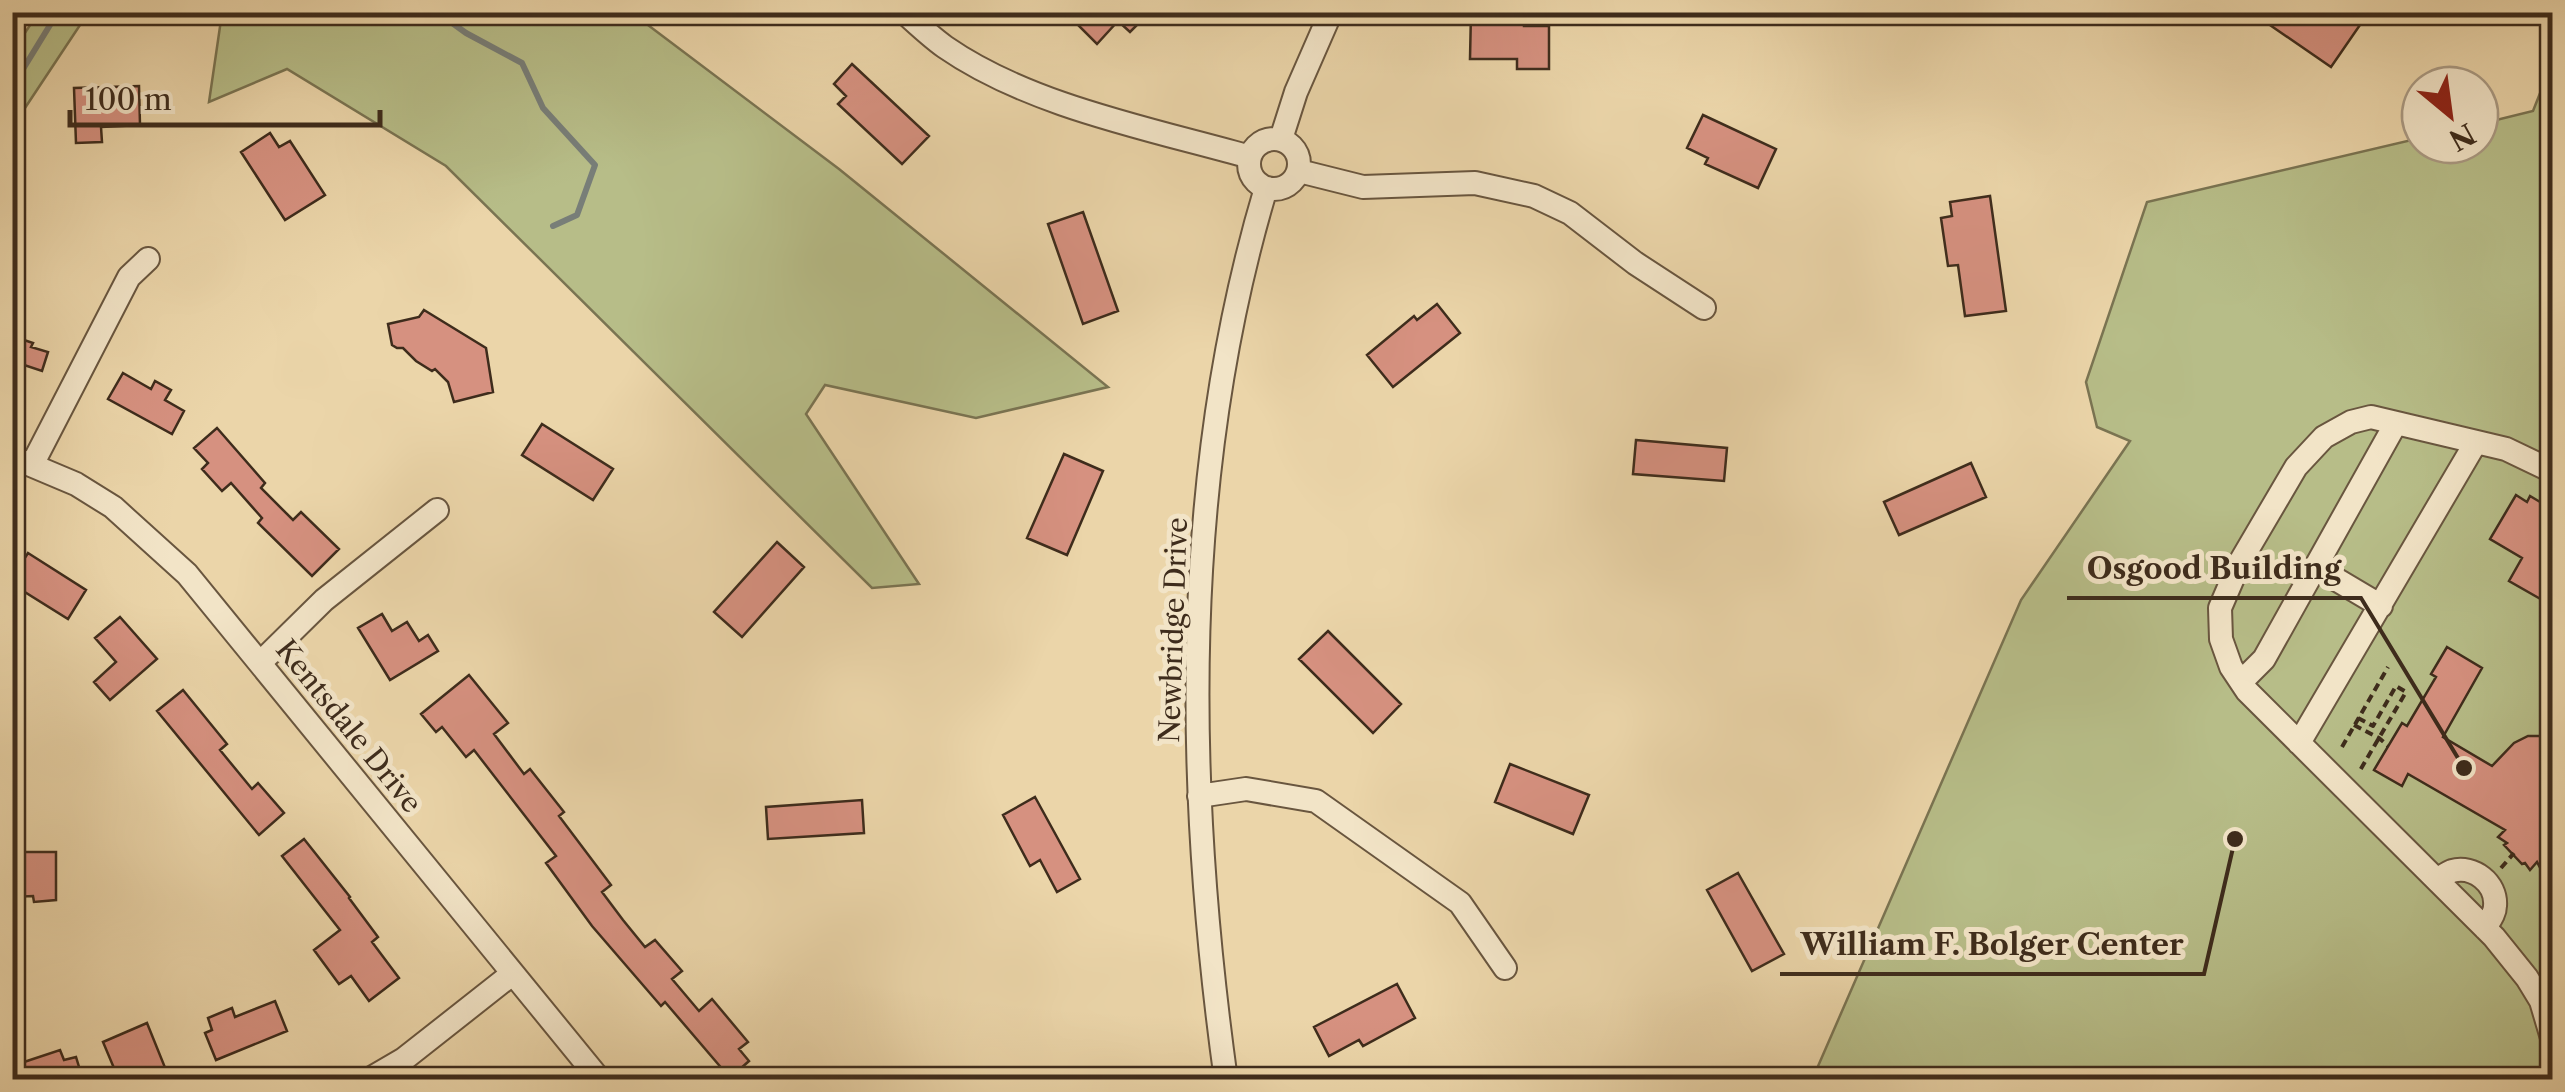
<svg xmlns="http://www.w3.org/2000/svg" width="2565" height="1092" font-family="'Libre Caslon Text',serif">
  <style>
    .green { fill: #b7bd88; stroke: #7a7452; stroke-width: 2.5 }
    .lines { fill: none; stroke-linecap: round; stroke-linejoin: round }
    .stream { stroke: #787e78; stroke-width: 6 }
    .building { fill: #d69180; stroke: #3e2c1c; stroke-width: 2.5 }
    .minor-casing { stroke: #69563f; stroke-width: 26 }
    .path { stroke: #3e2c1c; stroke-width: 4; stroke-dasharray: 8 5; stroke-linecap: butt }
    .minor { stroke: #f2e4c7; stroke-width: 22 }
    .labels { text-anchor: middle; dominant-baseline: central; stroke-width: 10; stroke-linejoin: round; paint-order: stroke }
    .street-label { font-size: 28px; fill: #3e2c1c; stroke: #f2e4c7 }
    .leader { fill: none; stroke: #3e2c1c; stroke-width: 4 }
    .callout-dot { fill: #3e2c1c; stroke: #f2e4c7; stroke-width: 4 }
    .callout-label { font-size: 30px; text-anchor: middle; font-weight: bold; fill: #3e2c1c; stroke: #f2e4c7; stroke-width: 10; stroke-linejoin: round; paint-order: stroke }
  </style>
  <rect width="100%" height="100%" fill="#ebd5a9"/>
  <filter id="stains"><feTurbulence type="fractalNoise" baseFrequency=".002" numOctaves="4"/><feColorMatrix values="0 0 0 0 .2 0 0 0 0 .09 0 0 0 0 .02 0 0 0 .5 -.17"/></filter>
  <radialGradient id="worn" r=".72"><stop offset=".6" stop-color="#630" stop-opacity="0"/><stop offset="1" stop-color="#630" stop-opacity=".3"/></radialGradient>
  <path class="green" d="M38,13H88L13,126V51Z
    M222,13H632L839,169L1108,387L976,418L825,385L806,414L919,584L872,588L446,166L287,69L209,102Z
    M2552,63V1079L1812,1080L2021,600L2130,441L2097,427L2086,382L2147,202L2420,138V145H2480V124L2533,111Z"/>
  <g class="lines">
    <path class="stream" d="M437,12L466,33L522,63L543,108L595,165L577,215L553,226
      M12,87L58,12"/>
  </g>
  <path class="building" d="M1065,12H1150L1130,32L1118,21L1097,44Z
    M1471,12H1513V21H1524V26H1549V69H1517V59H1470Z
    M2251,12H2317L2332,23L2339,12H2349L2362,22L2331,67Z
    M852,64L929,136L902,164L838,104L846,96L834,84Z
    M139,86L140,125L101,127L102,142L76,143L74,88Z
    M1703,115L1776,149L1758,188L1705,164L1708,158L1687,148Z
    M270,133L279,147L290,141L325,195L285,220L241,152Z
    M1990,196L2006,311L1965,316L1958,265L1948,266L1941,218L1952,216L1950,202Z
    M1083,212L1118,311L1083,324L1048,224Z
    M1437,304L1460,333L1393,387L1367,355L1414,316L1417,320Z
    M424,310L486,348L493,392L454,402L448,382L435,369L432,371L416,361L403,348H397L392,345L388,324L419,317Z
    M12,336L33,343L31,347L48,352L42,371L12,361Z
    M123,373L151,389L155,381L171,390L165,400L184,411L172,434L108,399Z
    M542,424L613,469L593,500L522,455Z
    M217,428L265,483L261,488L293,520L301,512L339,549L312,576L258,523L262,518L231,483L222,491L202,469L208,463L194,448Z
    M1636,440L1727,448L1724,481L1633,474Z
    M1064,454L1103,471L1067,555L1027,538Z
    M1971,463L1986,497L1899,535L1884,502Z
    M2516,495L2527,502L2530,496L2552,509V586L2544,601L2509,581L2522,558L2490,539Z
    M777,542L804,567L742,637L714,612Z
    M28,553L86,590L68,619L12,584V578Z
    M382,614L392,631L407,622L419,641L428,635L438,651L390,680L358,628Z
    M120,617L157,659L110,700L94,682L116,662L95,638Z
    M1328,631L1401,704L1373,733L1299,659Z
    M2447,647L2482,668L2443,737L2492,766L2514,743L2528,736H2552V890L2537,862L2530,870L2525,863L2522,864L2504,845L2507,843L2498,837L2505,830L2408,774L2402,786L2374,770L2402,723L2407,726L2436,677L2431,674Z
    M469,675L508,723L494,734L524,774L530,769L564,812L559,816L611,885L602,892L623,920L645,947L655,940L682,971L672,979L699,1011L712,999L748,1042L739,1049L749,1061L730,1078L665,1002L661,1006L592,926L546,863L556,856L474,750L466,757L442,727L436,732L421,714Z
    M183,690L227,744L220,750L252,789L258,783L284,813L259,835L157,711Z
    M1510,764L1589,795L1573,834L1495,802Z
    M1035,797L1080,879L1057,892L1040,860L1030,866L1003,815Z
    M862,800L864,833L768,839L766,807Z
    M304,839L350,897L349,898L378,937L372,942L399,978L369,1001L351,976L339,984L314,950L340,930L282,856Z
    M12,852H56V900L34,902L33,896L12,897Z
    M1738,873L1784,954L1752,971L1707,890Z
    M1397,984L1415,1018L1363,1046L1359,1040L1329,1056L1314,1027Z
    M275,1001L287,1031L216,1060L205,1033L212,1030L208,1018L232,1008L235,1017Z
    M147,1023L166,1070L144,1080H119L103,1042Z
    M60,1050L64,1060L76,1057L83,1080H12V1066Z"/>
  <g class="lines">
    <defs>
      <path id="minor" d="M904,12C917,24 931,37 945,47C1030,106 1151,129 1250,157
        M1249 164a25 25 0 1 1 50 0a25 25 0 1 1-50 0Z
        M1281,139L1296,92L1331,12
        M1299,171L1363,187L1475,183L1534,196L1570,213L1635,263L1704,308
        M12,457L76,484L113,507L187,574L600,1080
        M32,465L129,277L148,259
        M2552,471L2506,449L2371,417L2351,422L2324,437L2296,467L2239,564L2220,608L2221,639L2231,667L2247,691L2494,937L2527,978L2541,1001L2552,1038
        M2317,568L2381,606
        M260,663L324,600L437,510
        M2241,682L2264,659L2396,423
        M2299,743L2476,442
        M1199,796L1246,789L1316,801L1460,903L1505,968
        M2438,879C2442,877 2447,873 2452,871C2473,865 2497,883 2495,906C2495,914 2489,921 2485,928
        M368,1080L404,1059L512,974
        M1226,1080C1185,785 1180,475 1266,188"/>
    </defs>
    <use href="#minor" class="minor-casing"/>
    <path class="path" d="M2358,718L2373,726L2396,686L2406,692L2359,772
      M2354,725L2379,738L2388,746
      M2342,747L2388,667
      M2501,868L2514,853"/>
    <use href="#minor" class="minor"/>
  </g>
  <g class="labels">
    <g class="street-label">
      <text transform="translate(1173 630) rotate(-88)">Newbridge Drive</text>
      <text transform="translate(349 726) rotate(51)">Kentsdale Drive</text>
    </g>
  </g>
  <path class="leader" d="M2464 768L2361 598H2067M2235 839L2204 974H1780"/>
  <g class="callout-dot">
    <circle cx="2464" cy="768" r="10"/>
    <circle cx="2235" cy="839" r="10"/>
  </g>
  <g class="callout-label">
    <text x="2214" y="579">Osgood Building</text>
    <text x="1992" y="955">William F. Bolger Center</text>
  </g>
  <rect width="2565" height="1092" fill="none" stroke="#ebd5a9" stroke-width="50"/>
  <rect x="15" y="15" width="2535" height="1062" fill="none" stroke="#3e2c1c" stroke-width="5"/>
  <rect x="25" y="25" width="2515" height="1042" fill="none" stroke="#3e2c1c" stroke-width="2.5"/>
  <g transform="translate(2450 115) rotate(151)"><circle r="48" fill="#f2e4c7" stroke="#aa9a83" stroke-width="2.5"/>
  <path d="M0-8L18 38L0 25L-18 38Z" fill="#8f2418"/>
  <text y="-15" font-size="28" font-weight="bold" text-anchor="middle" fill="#3e2c1c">N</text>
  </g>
  <path d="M70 110v15h310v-15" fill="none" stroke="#3e2c1c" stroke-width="5"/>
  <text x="85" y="110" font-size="30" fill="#3e2c1c" stroke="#f2e4c7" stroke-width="8" paint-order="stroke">100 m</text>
  <rect width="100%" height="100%" filter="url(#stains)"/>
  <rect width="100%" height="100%" fill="url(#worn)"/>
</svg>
